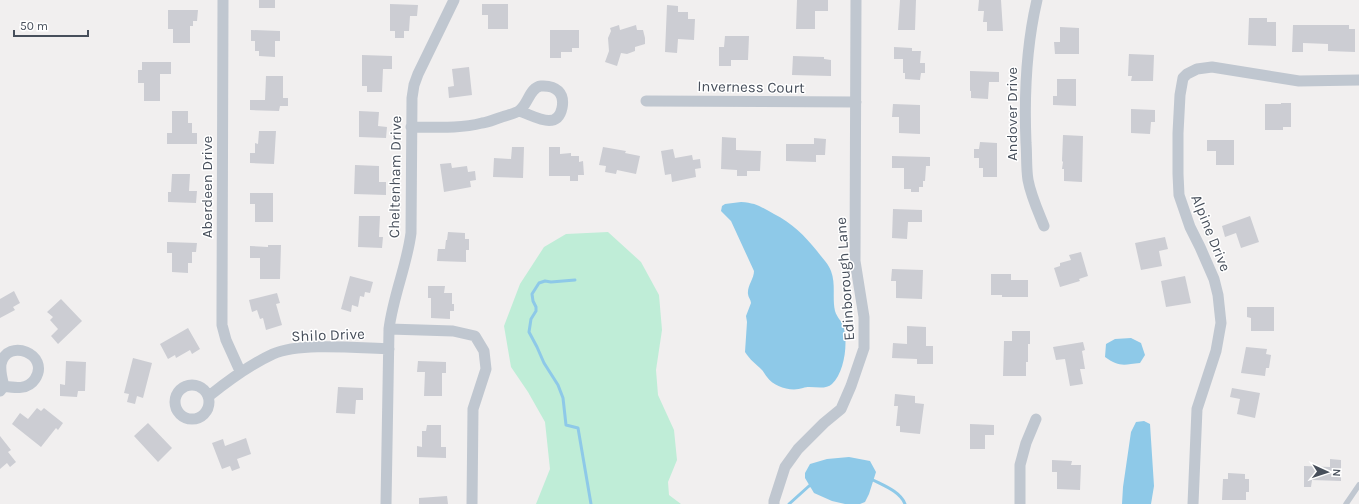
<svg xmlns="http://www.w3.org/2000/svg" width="1359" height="504" font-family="Karla,sans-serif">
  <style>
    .green { fill: #bfedd7 }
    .water { fill: #8ec9e8 }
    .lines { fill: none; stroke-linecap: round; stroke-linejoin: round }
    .stream { stroke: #8ec9e8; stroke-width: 3 }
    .building { fill: #cccdd3 }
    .lane { stroke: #c0c7d0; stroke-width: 5.5 }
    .street { stroke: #c0c7d0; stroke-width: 11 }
    .labels { text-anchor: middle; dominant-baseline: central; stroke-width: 3; stroke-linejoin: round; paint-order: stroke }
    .street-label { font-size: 15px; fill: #474f5b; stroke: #fff }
  </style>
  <rect width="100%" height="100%" fill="#f1efef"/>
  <path class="green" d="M608,232L641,262L659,295L662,330L656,370L658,395L674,430L677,460L668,482L669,495L681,504H536L550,469L545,422L528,392L511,367L504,326L520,284L544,247L566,234Z"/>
  <path class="water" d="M741,202C757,203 761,207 774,214C792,223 805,236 817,251C822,258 828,263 831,271C836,284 832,298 835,311C837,318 843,322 844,329C848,345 844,373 832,384C825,391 811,385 803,388C791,392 774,387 767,377C765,375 764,372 762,370C756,364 750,360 745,352L747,322L746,316L751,303C751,300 748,297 748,294C747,286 754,279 754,271L731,221L721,211L722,206L725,204Z
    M1131,338L1141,343L1145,355L1140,363C1123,365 1119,367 1105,357L1106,344L1115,339Z
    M1144,421L1150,424L1154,486L1151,504H1122L1123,487L1131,432L1136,422Z
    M849,457L870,461L876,472L869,494L865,502L860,504H845L832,501L814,493L805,478V473L810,464L827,459Z"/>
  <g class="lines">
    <path class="stream" d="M575,280L551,282L545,281L539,283L532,294L533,301L536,307V311L531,319L529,332L537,347L544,363L558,385L563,398L566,425L578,428L591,504
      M871,479C882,485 900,491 905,504
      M789,504L809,486L812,485"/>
  </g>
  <path class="building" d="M259,0H275V8H259Z
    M797,0H828V11H815V29H796Z
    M900,0H916L915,30H898Z
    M979,0H1001L1003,31H987V22H983L984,11H978Z
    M390,4L418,5L417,16H410L409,31H404V38H395V31H390Z
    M482,4H508V29H488V15H482Z
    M667,5L678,6V12H688V19H695L694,40L678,39L677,53L665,52Z
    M168,10H198L197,21H193V26H190V43H173V29H168Z
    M1249,18H1267V22H1276V46L1248,45Z
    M619,25L620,30L636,25L637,30H643L645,38V44L635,47V51L627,54L621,53L617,66L605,62L609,51L608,38L611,31L610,28Z
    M1293,25H1349V29H1355V52L1328,51V44L1303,43V52H1292Z
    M1060,27L1079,28V54H1055L1054,42H1060Z
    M251,30L280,31V41H275V57L259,56V51H255V41H251Z
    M550,30H579V48H572V52H561V58H550Z
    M725,36H749L748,60H731V66H719V47H724Z
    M894,47L912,48V51H921L920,63H925V73H921L920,80L905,79V73H903V59H894Z
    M1129,54L1154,55L1153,81H1131L1132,76H1128Z
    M362,55L392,56V69H383L382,92H367V86H362Z
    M793,56L824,57V59L831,60V76L792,75Z
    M142,62H171V74H160V101H144V83H138V70H142Z
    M469,67L472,95L449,98L448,87L454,86L452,69Z
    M970,71L999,72V82H989L988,99L971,98V91H970Z
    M266,76H283V98H288V106H280L279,111L250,110V100H265Z
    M1057,79H1076V106L1053,105V96H1057Z
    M1281,103H1291V127H1283V130H1265V104H1281Z
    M893,104L920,105V134L899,133V117H892Z
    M1131,109L1155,110V122H1151L1150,134L1131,133Z
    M172,111H188V123H192V133H197V144H167V133H172Z
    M359,111L379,112L378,126L387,127L386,138L359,137Z
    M259,131H276L274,164L250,163V153H255V143L258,144Z
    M1063,135L1083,136L1082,182L1064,181V169H1062L1063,162L1062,161Z
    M722,137L736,138V150L761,151L760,171H747V176H737V170L721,169Z
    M814,138L826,139L825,155H816V162L786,161V144H814Z
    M1207,140H1234V165H1216V151H1207Z
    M980,142L997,143V177H983V168H979V158H974V149H979Z
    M512,147H524L523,178L493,177L494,158L511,159Z
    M549,147H560V154L571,153V156H579V162L583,161L584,175H578V181H570V176H549Z
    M603,147L626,151L625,153L640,156L636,174L617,170L616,174L605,172L606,166L599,165Z
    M673,149L675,158L692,155L693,160L700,159L701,168L695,169L696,177L672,182L671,174L665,175L661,151Z
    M892,156L930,157V166H926L925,181H923V187H919V192H911V189H904V168H892Z
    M451,163L452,168L467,166L468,172L475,171L476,180L470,181L471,187L444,192L440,164Z
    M355,165L379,166V182H386V195L354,194Z
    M172,174H190L189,191H197L196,203L168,202V192H171Z
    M250,193H273V222H255V204H250Z
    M893,209L922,210V222H908L907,239L892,238Z
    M359,216H380L379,237H383L382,248L358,247Z
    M1250,216L1259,242L1241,248L1236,233L1225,237L1222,226Z
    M448,232L465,233V239H469V250H466V262L437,261L438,249H445L446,240H447Z
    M1165,237L1168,249L1159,251L1162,266L1141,270L1135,243Z
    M167,242L197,243L196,252H192V263H188V273L172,272V253H167Z
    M268,245H281L280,279H260V258H250V246L268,247Z
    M1081,252L1088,276L1079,279L1080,281L1060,287L1054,268L1060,266V263L1071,260L1069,255Z
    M892,269L923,270L922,299L896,298V281H891Z
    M991,274H1011V280H1028V297H1002V295H991Z
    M350,276L373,282L370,293L365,292L364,297L360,296L358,307L352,305L351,312L341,309Z
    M1185,276L1191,303L1166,307L1161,281Z
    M428,286H445L444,293H452V304H454V311H450V319L431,318V298H428Z
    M14,291L20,303L13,307L15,310L0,318V299Z
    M277,293L280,303L276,304L282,325L266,330L263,318L260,319L257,310L252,312L249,300Z
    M61,299L82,321L58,344L51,336L58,329L50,320L53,317L47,312Z
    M1247,307H1274V331H1251V318L1247,317Z
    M907,326L926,327V346H933V364H917V359L892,358L893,343L907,344Z
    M188,328L200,349L192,354L190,350L176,358L175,355L168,359L160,344Z
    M1012,331H1030V344H1028V362H1026V376H1003L1004,341H1012Z
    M1083,342L1085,350L1082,351L1085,369H1080L1083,384L1070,386L1065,359L1056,360L1053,347Z
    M1246,347L1267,349L1266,354L1271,355L1269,368H1266L1265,376L1241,373Z
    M133,358L152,363L143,398L137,396L135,404L127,402L129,394L124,393Z
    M66,361L86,362L85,391H78L77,397L60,396V384L65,385Z
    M418,361L446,362V373H442V396H424L425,372H417Z
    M338,387L363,388V400H356L355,414L336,413Z
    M1232,388L1260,393L1255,418L1237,414L1240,399L1230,397Z
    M895,394L915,396V403L924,404L920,434L900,432V426H896L898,406H894Z
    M37,408L41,411L44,408L63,423L58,430L56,428L41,447L12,424L20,413L28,419Z
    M148,423L172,448L158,462L134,436Z
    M970,424L994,425V435H985V449H970Z
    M427,425H441V447H446V458L417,457V446L422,447V431H426Z
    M0,436L11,450L8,452L16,462L10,467L7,463L0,469Z
    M246,438L251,454L237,459L240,468L232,471L230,466L222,469L212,443L223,439L225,446Z
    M1330,459L1341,460V481L1312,480L1311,487H1304V466L1330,467Z
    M1052,460L1072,461L1071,465H1081L1080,490L1057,489V472H1052Z
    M1228,473L1245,474V479H1249V492H1246V500H1222L1223,479H1228Z
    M447,496L448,504H419V498Z"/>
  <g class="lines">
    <path class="lane" d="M1346,504L1359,485"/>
    <path class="street" d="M223,0L222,311V325L226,340L240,371
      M1037,0C1026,47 1024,95 1026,143C1027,155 1026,168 1028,180C1031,196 1038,211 1044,226
      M646,101L856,102
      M411,127C435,127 459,129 482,123C489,122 495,119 502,117C507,115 515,114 520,110C528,104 530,87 541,86C556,85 565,93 562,108C557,132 533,115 519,111
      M389,329L453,331L475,336L484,351L486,369L473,409L472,504
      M175 402a17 17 0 1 1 34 0a17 17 0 1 1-34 0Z
      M0,391L4,386C2,379 0,372 1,364C7,337 51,354 35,379C28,390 15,388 4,386
      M209,396C229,380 249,365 273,354C300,342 358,348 389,349
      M386,504L389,329C393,296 407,265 411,233L412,98L414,85L418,74L454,0
      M774,504V501L785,467L798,449L824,423L841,409L851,386L864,348V317L855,261L856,0
      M1020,504V465L1026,443L1036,419
      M1193,504L1197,409L1216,351L1221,323L1218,295L1214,279L1200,247L1190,227L1179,195L1178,174V133L1180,95L1183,78L1187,74L1197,69L1212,67L1299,81L1359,80"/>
  </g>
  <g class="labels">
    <g class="street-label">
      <text transform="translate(751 87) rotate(1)">Inverness Court</text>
      <text transform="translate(1012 114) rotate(-90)">Andover Drive</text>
      <text transform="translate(395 177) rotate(-89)">Cheltenham Drive</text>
      <text transform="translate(207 187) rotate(-90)">Aberdeen Drive</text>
      <text transform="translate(1211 233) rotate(68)">Alpine Drive</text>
      <text transform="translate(845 279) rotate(-94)">Edinborough Lane</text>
      <text transform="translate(328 335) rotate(-2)">Shilo Drive</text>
    </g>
  </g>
  <g transform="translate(1327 472) rotate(93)" stroke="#ffffff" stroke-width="3" paint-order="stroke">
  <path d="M0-3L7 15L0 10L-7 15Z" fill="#474f5b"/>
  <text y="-6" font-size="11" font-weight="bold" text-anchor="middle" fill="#474f5b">N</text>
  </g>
  <path d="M14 30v6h74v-6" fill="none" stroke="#474f5b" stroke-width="2"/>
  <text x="20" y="30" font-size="12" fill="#474f5b" stroke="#ffffff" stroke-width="3" paint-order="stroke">50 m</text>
</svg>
